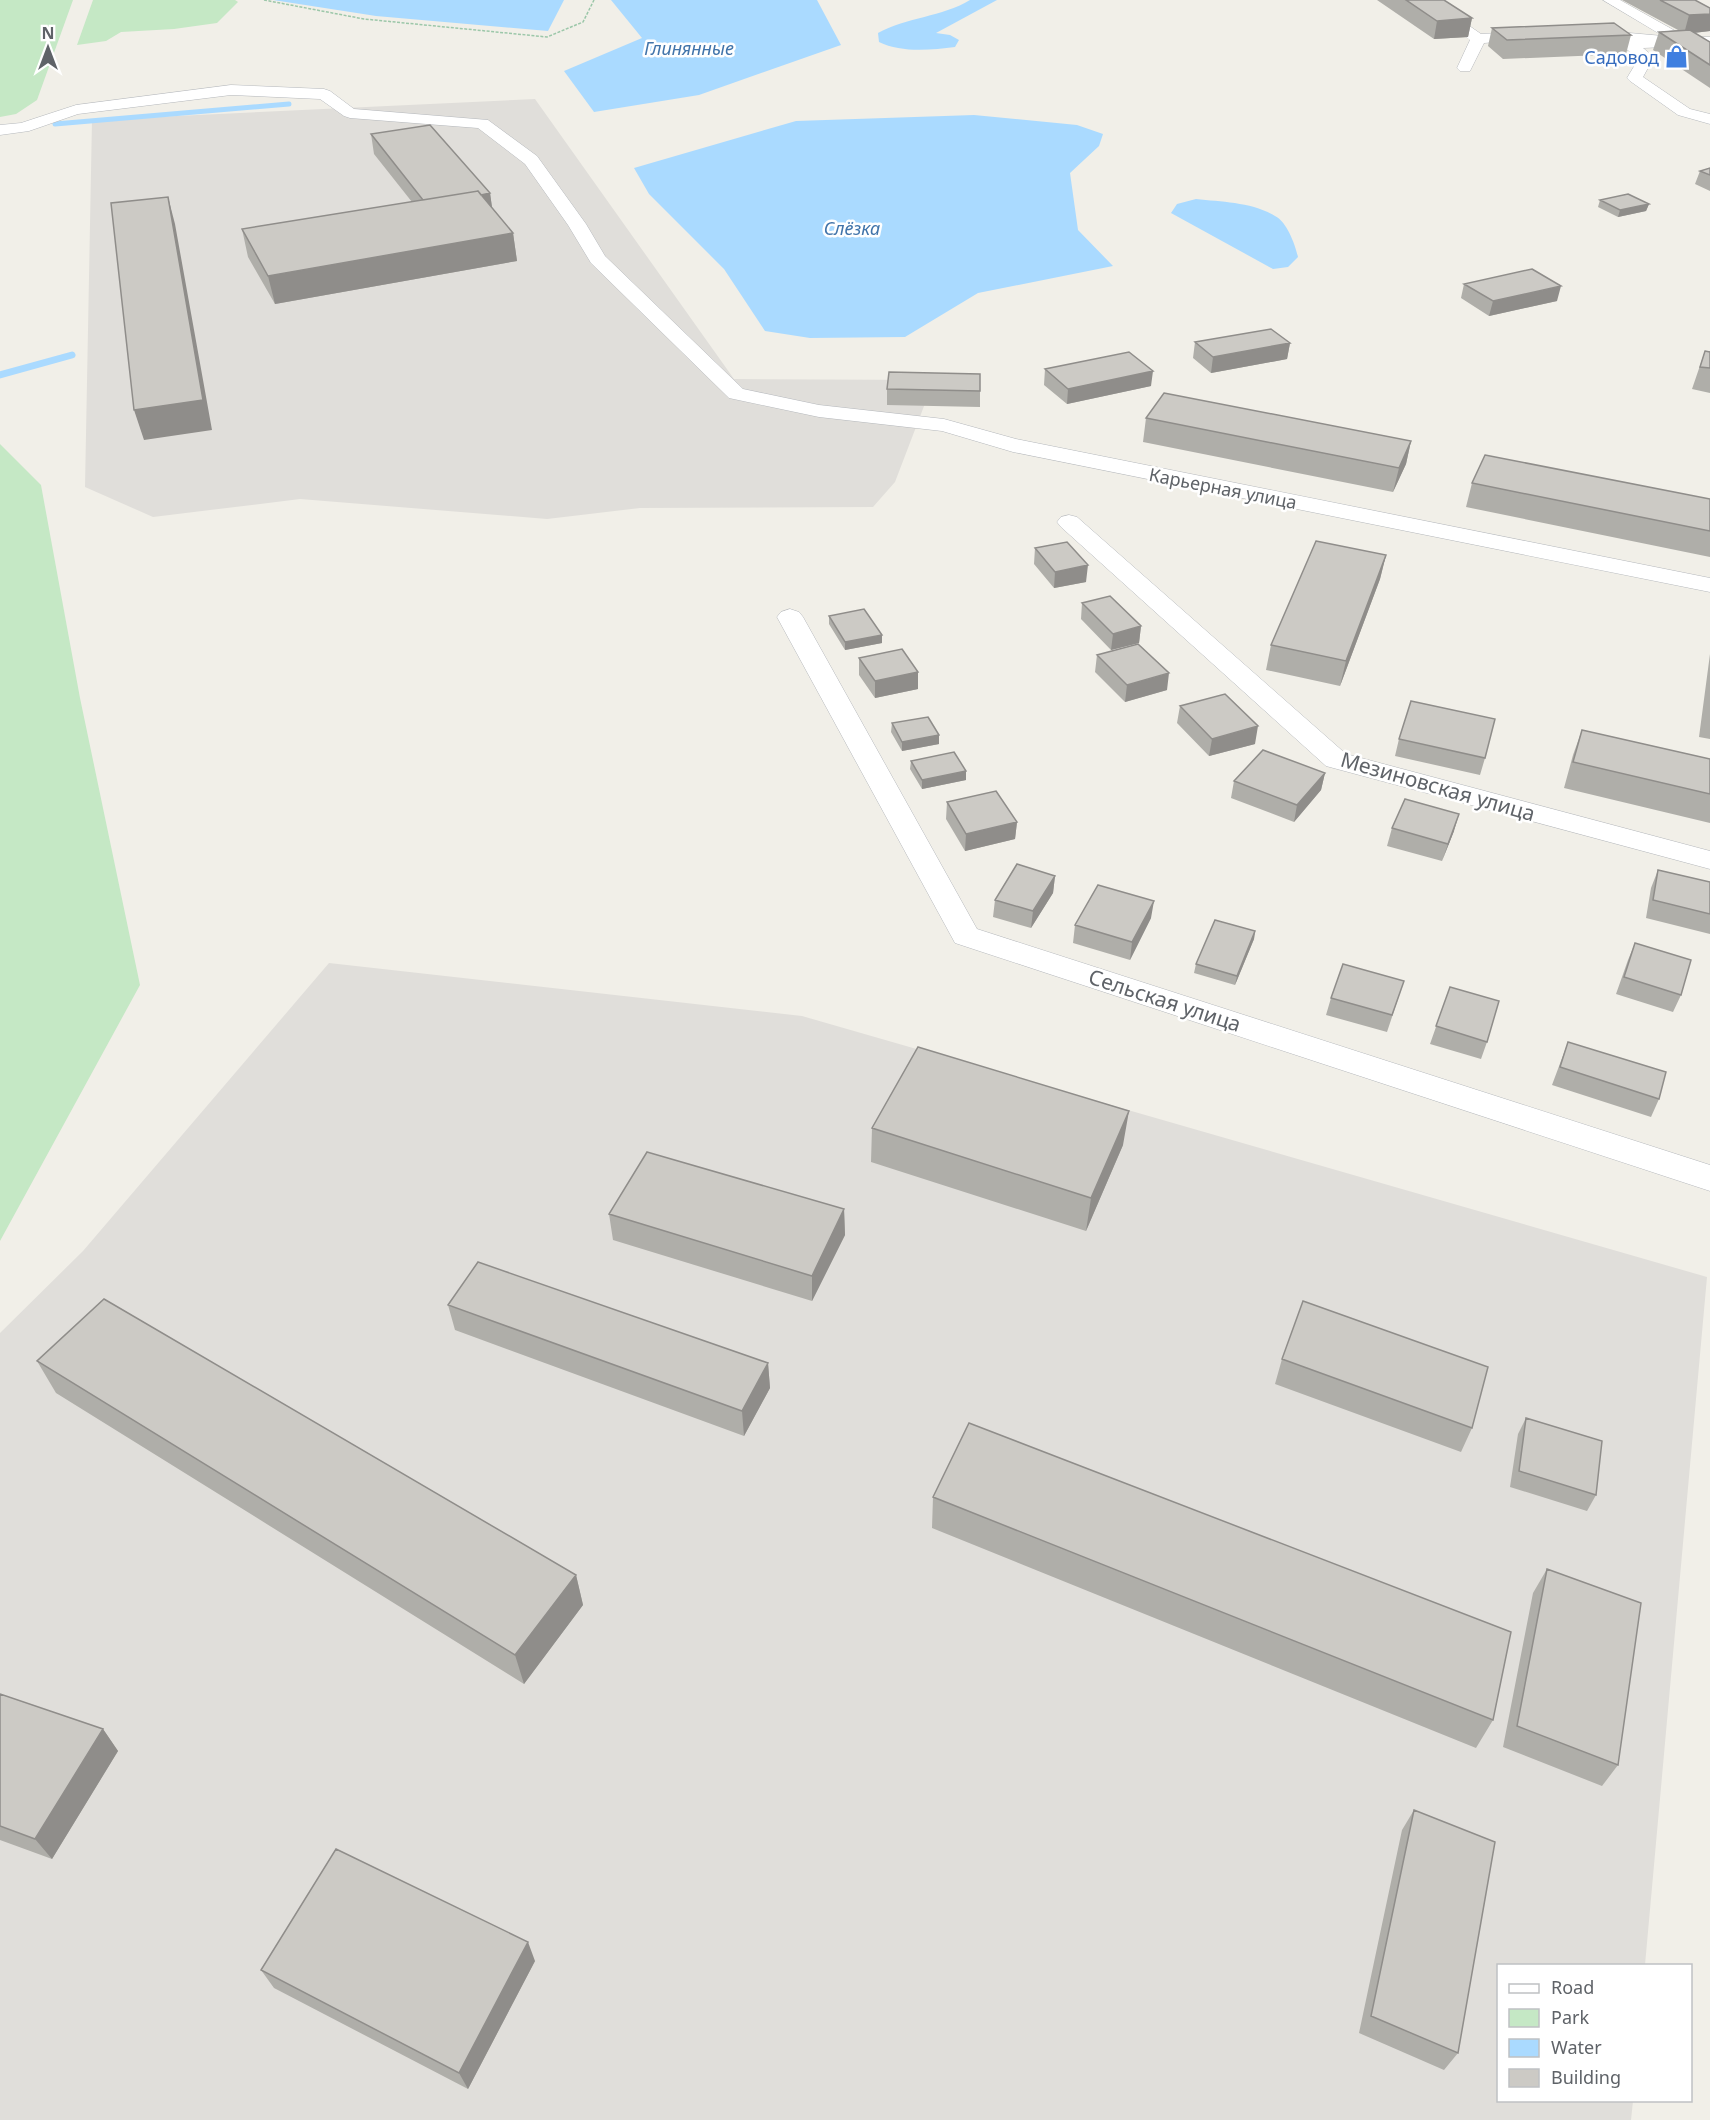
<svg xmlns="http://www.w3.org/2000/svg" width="1710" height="2120" font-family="'Noto Sans',sans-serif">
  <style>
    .industrial { fill: #e0deda }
    .green { fill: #c5e8c5 }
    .water { fill: #aadaff }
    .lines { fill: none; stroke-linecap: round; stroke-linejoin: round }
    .stream-far1 { stroke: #aadaff; stroke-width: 5 }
    .stream { stroke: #aadaff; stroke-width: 7 }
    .minor-casing { stroke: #b5b8bc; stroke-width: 1 }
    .path { stroke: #9cc7a9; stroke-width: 1.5; stroke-dasharray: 3 1.5; stroke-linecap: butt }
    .minor { fill: #fff; fill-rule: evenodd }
    .wall { fill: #afaea9 }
    .shaded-wall { fill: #8f8d8a }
    .building { fill: #cccac5; stroke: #8f8d8a; stroke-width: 1.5 }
    .labels { text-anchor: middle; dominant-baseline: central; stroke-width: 5; stroke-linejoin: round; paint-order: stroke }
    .far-water-label { font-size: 18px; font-style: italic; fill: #4174aa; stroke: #fff }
    .far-shop-label { font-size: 18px; fill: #366cbe; stroke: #fff; text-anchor: end }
    .far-street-label { font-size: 18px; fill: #5f6368; stroke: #fff }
    .street-label { font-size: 21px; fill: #5f6368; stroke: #fff }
  </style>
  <rect width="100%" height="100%" fill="#f1efe8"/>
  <path class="industrial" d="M535,99L734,379L934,380L895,482L873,507L640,508L547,519L300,499L153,517L85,487L92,120Z
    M329,963L802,1016L1707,1277L1645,1965L1498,1966V2100L1633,2101L1631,2120H0V1333L83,1251Z"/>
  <path class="green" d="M0,0H73L37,100L16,114L0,117Z
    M93,0H235L238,2L217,23L174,29L121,32L106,41L77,45Z
    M0,444L41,485L80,698L140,985L0,1241Z"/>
  <path class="water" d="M273,0H564L548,31L376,16Z
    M611,0H817L841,45L699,95L594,112L564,71L642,38Z
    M970,0H997L936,33L950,35L959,40L955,47C931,50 901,53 879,42L878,33C907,17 942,17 970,0Z
    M974,115L1077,125L1103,134L1099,146L1070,173L1078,230L1113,266L978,293L905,337L810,338L765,331L724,269L649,194L634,168L796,121Z
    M1196,199C1222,202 1252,202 1275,216C1287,222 1295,244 1298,257L1288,267L1273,269L1171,213L1177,204Z"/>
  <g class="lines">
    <path class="stream-far1" d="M55,124L289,104"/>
    <path class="stream" d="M0,375L72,355"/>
    <defs>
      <path id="minor" d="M1416,0H1432L1481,34L1533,31L1540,35L1533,39L1484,43L1470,71H1460L1457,68L1470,40Z
        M1603,0H1620L1686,37H1710V45L1643,48L1654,57L1643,77L1690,109L1710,114V124L1678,115L1630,81L1627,78L1639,58L1619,44L1621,41L1580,36L1578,33L1585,29L1663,36Z
        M231,85L324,89L330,91L354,109L488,120L537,156L586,224L605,256L743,389L819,405L944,419L1016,439L1710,578V592L1013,452L942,431L819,417L729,398L591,263L568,225L525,164L478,128L350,118L344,116L320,99L231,95L78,114L29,131L0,135V125L21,123L76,105Z
        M1069,515L1077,517L1346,754L1710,851V869L1326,766L1061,527L1057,522L1061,517Z
        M790,609L799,612L803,617L977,929L1710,1165V1191L955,943L777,617L781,612Z"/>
    </defs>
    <use href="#minor" class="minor-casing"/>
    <path class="path" d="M264,0L364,19L547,37L583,22L594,0"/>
    <use href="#minor" class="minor"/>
  </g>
  <path class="wall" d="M1377,0H1444L1472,18L1468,37L1434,39Z
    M1622,0H1695L1710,8V31L1694,33L1710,42V88L1653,50L1659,32L1678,30Z
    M1492,28L1631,35L1626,54L1503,59L1488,46Z
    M371,134L490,193L492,208L513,233L517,261L275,304L248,257L242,229L412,202L374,154Z
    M1710,168V191L1695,184L1700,171Z
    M1600,200L1649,204L1646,211L1618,217L1598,207Z
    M1464,284L1557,301L1489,316L1461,298Z
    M1195,342L1290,343L1287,359L1211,373L1193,358Z
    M1705,351H1710V393L1692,389Z
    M1045,369L1151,386L1067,404L1044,385Z
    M887,389L980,391V407L887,405Z
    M1146,418L1411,441L1406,464L1393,492L1143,442Z
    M1472,483L1710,499V557L1466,507Z
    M1035,548L1086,582L1054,588L1034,564Z
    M1386,555L1380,579L1340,686L1266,670L1271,645Z
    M1082,603L1141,626L1139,643L1111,650L1081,619Z
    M829,616L882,643L845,650L829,624Z
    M1710,654V739L1699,737Z
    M1097,655L1167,690L1125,702L1095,672Z
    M859,658L918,672V689L875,698L859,675Z
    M1180,706L1255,744L1209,756L1177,723Z
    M892,723L939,735V744L902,751L891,732Z
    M1582,730L1710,759V823L1564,788L1573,755Z
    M1399,739L1485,758L1480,775L1395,756Z
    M911,761L966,780L922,789L910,769Z
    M1325,773L1321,790L1294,822L1231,798L1234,781Z
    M947,802L1017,822L1015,839L965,851L946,819Z
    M1392,828L1454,831L1442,861L1387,846Z
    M1658,870L1710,882V934L1646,918L1651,888Z
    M1055,876L1053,893L1031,928L993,917L995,900Z
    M1151,918L1130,960L1073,943L1075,925Z
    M1255,931L1254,939L1235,985L1194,973L1196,964Z
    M1635,943L1681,995L1673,1012L1616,994L1628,960Z
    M1404,981L1387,1032L1326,1015L1331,998Z
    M1450,987L1487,1042L1481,1059L1430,1044Z
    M1568,1042L1659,1099L1651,1117L1552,1085Z
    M872,1128L1123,1145L1086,1231L871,1162Z
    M844,1209L845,1235L812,1301L613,1240L609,1214Z
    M448,1305L768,1363L770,1388L744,1436L455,1330Z
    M1282,1359L1472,1428L1461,1452L1275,1384Z
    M37,1361L576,1575L583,1605L524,1684L56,1393Z
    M1526,1418L1596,1495L1587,1511L1510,1487L1518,1434Z
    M933,1497L1493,1720L1476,1748L932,1528Z
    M1547,1569L1618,1765L1602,1786L1503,1747L1533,1593Z
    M0,1694L103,1729L118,1751L52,1859L0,1840Z
    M1414,1810L1458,2053L1444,2070L1359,2033L1402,1830Z
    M535,1961L468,2089L274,1988L261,1970Z"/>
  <path class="shaded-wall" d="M1710,14V31L1684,34L1689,15Z
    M1472,18L1468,37L1434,39L1437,21Z
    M490,193L493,214L426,204Z
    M168,197L175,224L212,430L144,440L134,410Z
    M1649,204L1646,211L1618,217L1620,210Z
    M513,233L517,261L275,304L268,276Z
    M1561,286L1557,301L1489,316L1493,301Z
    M1290,343L1287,359L1211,373L1213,357Z
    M1153,371L1151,386L1067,404L1068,389Z
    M1411,441L1406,464L1393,492L1399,468Z
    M1386,555L1380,579L1340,686L1346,661Z
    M1088,565L1086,582L1054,588L1055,572Z
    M1141,626L1139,643L1111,650L1113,634Z
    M882,635V643L845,650V642Z
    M918,672V689L875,698V681Z
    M1169,673L1167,690L1125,702L1127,685Z
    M1258,726L1255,744L1209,756L1212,739Z
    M939,735V744L902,751V742Z
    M966,771V780L922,789V780Z
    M1325,773L1321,790L1294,822L1297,805Z
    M1459,814L1454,831L1442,861L1448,844Z
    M1017,822L1015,839L965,851L966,834Z
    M1055,876L1053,893L1031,928L1033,911Z
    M1154,901L1151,918L1130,960L1132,942Z
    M1255,931L1254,939L1235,985L1237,976Z
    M1129,1111L1123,1145L1086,1231L1091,1198Z
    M844,1209L845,1235L812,1301V1276Z
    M768,1363L770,1388L744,1436L742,1411Z
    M576,1575L583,1605L524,1684L515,1655Z
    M103,1729L118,1751L52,1859L35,1839Z
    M528,1942L535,1961L468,2089L459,2073Z"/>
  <path class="building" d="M1406,0H1444L1472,18L1437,21Z
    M1660,0H1695L1710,8V14L1689,15Z
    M1614,23L1631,35L1507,40L1492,28Z
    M1690,30L1710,42V65L1659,32Z
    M430,125L490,193L481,195L478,191L423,200L371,134Z
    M1710,168V175L1700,171Z
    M478,191L513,233L268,276L242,229Z
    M1628,194L1649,204L1620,210L1600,200Z
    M168,197L203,400L134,410L111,203Z
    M1532,269L1561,286L1493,301L1464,284Z
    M1271,329L1290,343L1213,357L1195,342Z
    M1705,351L1710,352V368L1700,367Z
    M1129,352L1153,371L1068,389L1045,369Z
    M889,372L980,374V391L887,389Z
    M1164,393L1411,441L1399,468L1146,418Z
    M1485,455L1710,499V531L1472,483Z
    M1316,541L1386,555L1346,661L1271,645Z
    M1067,542L1088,565L1055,572L1035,548Z
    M1110,596L1141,626L1113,634L1082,603Z
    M864,609L882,635L845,642L829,616Z
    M1138,644L1169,673L1127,685L1097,655Z
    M902,649L918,672L875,681L859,658Z
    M1225,694L1258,726L1212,739L1180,706Z
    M1411,701L1495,719L1485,758L1399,739Z
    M928,717L939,735L902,742L892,723Z
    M1582,730L1710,759V794L1573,762Z
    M1263,750L1325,773L1297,805L1234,781Z
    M954,752L966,771L922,780L911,761Z
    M996,791L1017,822L966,834L947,802Z
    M1405,799L1459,814L1448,844L1392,828Z
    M1017,864L1055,876L1033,911L995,900Z
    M1658,870L1710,882V914L1653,900Z
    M1098,885L1154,901L1132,942L1075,925Z
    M1215,920L1255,931L1237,976L1196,964Z
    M1635,943L1691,960L1681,995L1624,977Z
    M1343,964L1404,981L1392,1015L1331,998Z
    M1450,987L1499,1001L1487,1042L1436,1026Z
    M1568,1042L1666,1072L1659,1099L1560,1067Z
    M918,1047L1129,1111L1091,1198L872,1128Z
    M647,1152L844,1209L812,1276L609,1214Z
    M478,1262L768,1363L742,1411L448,1305Z
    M104,1299L576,1575L515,1655L37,1361Z
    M1303,1301L1488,1367L1472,1428L1282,1359Z
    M1526,1418L1602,1441L1596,1495L1519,1471Z
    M969,1423L1511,1632L1493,1720L933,1497Z
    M1547,1569L1641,1603L1618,1765L1517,1726Z
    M0,1694L103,1729L35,1839L0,1826Z
    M1414,1810L1495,1842L1458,2053L1371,2016Z
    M336,1849L528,1942L459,2073L261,1970Z"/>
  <defs>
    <symbol id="shop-bare" viewBox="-9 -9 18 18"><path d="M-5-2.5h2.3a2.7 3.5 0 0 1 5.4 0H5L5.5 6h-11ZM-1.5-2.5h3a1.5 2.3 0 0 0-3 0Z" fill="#3f7fe0" stroke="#fff" stroke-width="2.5" paint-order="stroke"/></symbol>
  </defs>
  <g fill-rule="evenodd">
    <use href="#shop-bare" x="1660" y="40" width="33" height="33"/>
  </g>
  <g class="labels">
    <g class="far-water-label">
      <text x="689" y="48">Глинянные</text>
      <text x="852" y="228">Слёзка</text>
    </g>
    <g class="far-shop-label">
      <text x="1659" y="57">Садовод</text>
    </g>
    <g class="far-street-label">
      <text transform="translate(1223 488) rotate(11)">Карьерная улица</text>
    </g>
    <g class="street-label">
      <text transform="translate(1438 786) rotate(16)">Мезиновская улица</text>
      <text transform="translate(1165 1000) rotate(18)">Сельская улица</text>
    </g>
  </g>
  <rect x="1497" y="1964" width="195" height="138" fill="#ffffff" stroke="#bfc1c3" stroke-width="1.5"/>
  <rect x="1509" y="1984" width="30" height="9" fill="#ffffff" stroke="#bfc1c3" stroke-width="1.5"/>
  <text x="1551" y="1994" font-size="18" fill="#5f6368">Road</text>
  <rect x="1509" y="2009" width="30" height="18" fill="#c5e8c5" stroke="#bfc1c3" stroke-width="1.5"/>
  <text x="1551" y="2024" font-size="18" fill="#5f6368">Park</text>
  <rect x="1509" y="2039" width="30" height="18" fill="#aadaff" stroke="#bfc1c3" stroke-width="1.5"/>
  <text x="1551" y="2054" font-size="18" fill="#5f6368">Water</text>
  <rect x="1509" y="2069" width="30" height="18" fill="#cccac5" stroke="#bfc1c3" stroke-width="1.5"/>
  <text x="1551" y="2084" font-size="18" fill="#5f6368">Building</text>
  <g transform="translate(48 48)" stroke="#ffffff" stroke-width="4.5" paint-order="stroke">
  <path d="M0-4.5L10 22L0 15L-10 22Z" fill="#5f6368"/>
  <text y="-9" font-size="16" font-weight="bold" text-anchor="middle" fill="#5f6368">N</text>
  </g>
</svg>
